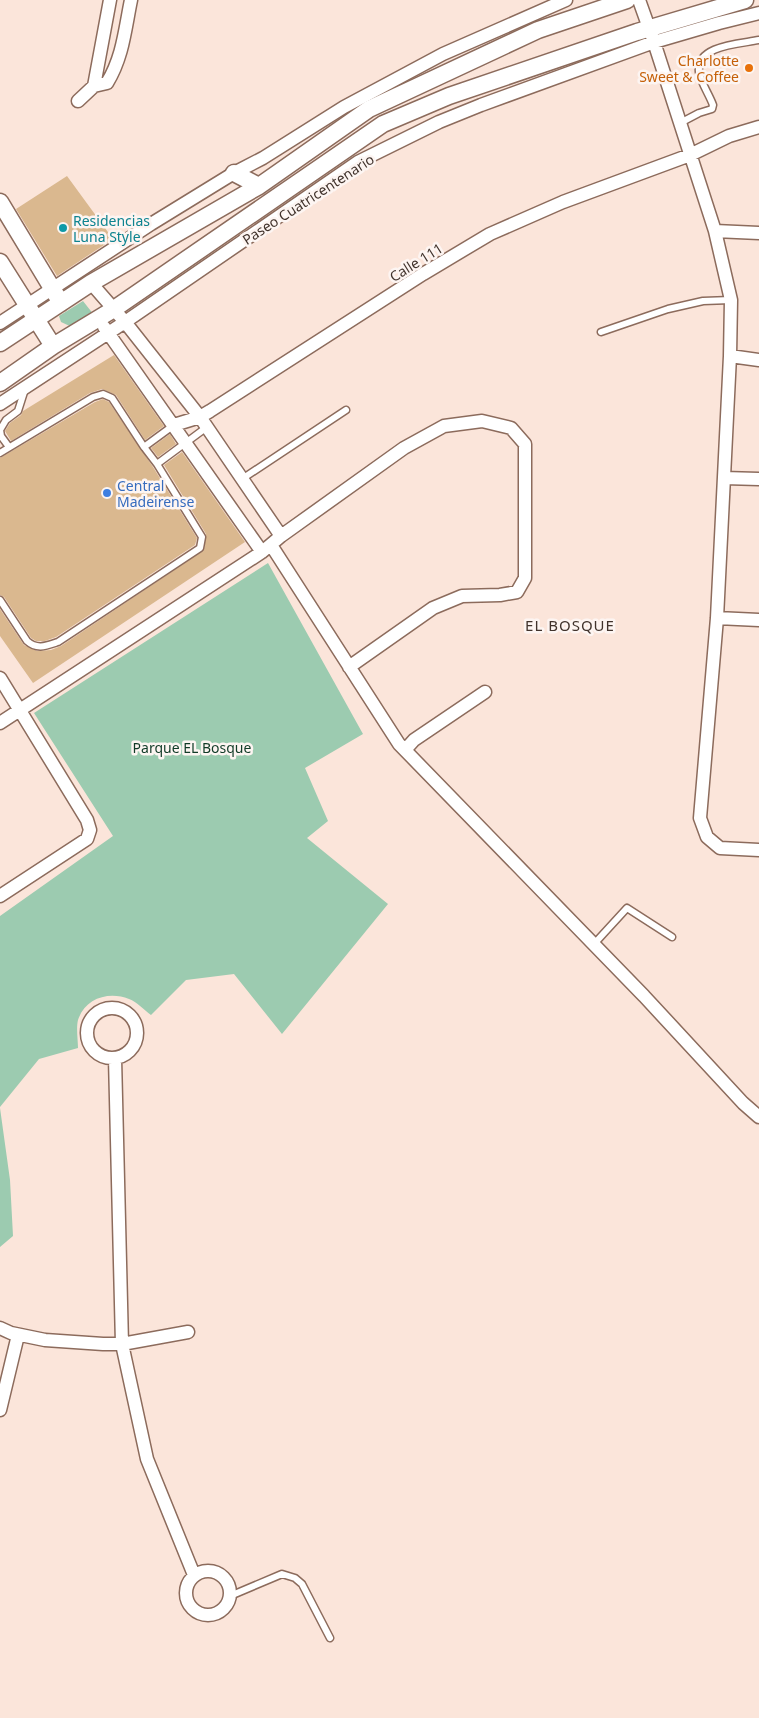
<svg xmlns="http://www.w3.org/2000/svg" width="759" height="1718" font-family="'Noto Sans',sans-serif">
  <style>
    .green { fill: #9ccbb0 }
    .building { fill: #dab88f }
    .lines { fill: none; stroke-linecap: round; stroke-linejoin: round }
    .service-casing { stroke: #8c6b5c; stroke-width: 9 }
    .minor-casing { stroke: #8c6b5c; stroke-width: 15 }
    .tertiary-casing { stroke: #8c6b5c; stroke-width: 19 }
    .service { stroke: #fff; stroke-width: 6 }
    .minor { stroke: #fff; stroke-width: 12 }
    .tertiary { stroke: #fff; stroke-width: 16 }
    .food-dot { fill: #e8710a; stroke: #fdf5f2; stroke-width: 2 }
    .culture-dot { fill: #0f9aa8; stroke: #fdf5f2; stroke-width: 2 }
    .shop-dot { fill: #3f7fe0; stroke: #fdf5f2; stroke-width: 2 }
    .labels { text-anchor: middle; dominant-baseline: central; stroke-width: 5; stroke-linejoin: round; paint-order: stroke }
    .food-label { font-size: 14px; fill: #c56008; stroke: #fdf5f2; text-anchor: end }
    .street-label { font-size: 14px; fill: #41332c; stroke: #fdf5f2 }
    .culture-label { font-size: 14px; fill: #0d838f; stroke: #fdf5f2; text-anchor: start }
    .shop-label { font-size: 14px; fill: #366cbe; stroke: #fdf5f2; text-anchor: start }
    .park-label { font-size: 14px; fill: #113b27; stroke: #fdf5f2 }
    .neighbourhood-label { font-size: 15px; letter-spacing: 1px; fill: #41332c; stroke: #fdf5f2 }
  </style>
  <rect width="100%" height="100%" fill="#fbe5da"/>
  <path class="green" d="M83,301L94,315L74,328L61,322L59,316Z
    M268,563L363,734L305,768L328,821L307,838L388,904L282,1034L234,974L186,980L151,1015C144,1010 137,1002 129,999C109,991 85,998 78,1020C76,1028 78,1040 78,1048L39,1059L0,1107V916L113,836L34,713Z
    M0,1108L10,1180L13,1236L0,1247Z"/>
  <path class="building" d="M67,176L113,239L57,276L16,209Z
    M114,355L164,426L145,440L116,395L102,389L90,393L11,441L5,431L10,423L21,415L23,411Z
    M103,399L109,402L153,467L197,538L195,545L56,637L45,641H36L31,638L4,597L0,595V458L95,402Z
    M170,434L176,444L158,457L151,448Z
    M182,452L245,542L33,683L0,636V609L24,645L37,651L51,650L61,646L204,550L206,534L164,465Z"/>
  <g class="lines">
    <defs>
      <path id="service" d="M680,123L699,113L712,109L713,105C709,94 701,83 699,72C696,45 740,44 759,40
        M601,332L668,309L703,301L731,300
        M9,447L1,436L0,430L6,420L18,411L25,389
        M144,447L157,464
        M0,453L93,397L103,394L112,398L144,447L174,425
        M242,479L346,410
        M0,600L27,641C37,650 46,646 58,642L200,548L202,537L157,464L207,427
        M594,944L627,908L672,937
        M230,1596L282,1574L295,1578L302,1584L330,1638"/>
      <path id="minor" d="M639,0L654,42L715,231L731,300L730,356L717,618L700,818L707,837L720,848L759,850
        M94,86L110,0
        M78,101L94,86L107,83C123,57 125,29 131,0
        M715,231L759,233
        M91,283L125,322L200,417L281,536
        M0,323L151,224L234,173L263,158L344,107L443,54L566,0
        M104,327L262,552
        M730,356L759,360
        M0,404L125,322L358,162L439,122L481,105L654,42L719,23L759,13
        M174,425L200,417L210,411L423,274L490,234L563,202L690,155L729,136L759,127
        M724,478L759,479
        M271,545L399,744L644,996L743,1103L759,1117
        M717,618L759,620
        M0,678L87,820L90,830L87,839L0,896
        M0,723L262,552L281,536L404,448L444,426L482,421L511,428L525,444V578L517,592L500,595L462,596L433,608L349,667
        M405,750L414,740L485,692
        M87 1033a25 25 0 1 1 50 0a25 25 0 1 1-50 0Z
        M115,1058L122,1344L147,1459L194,1575
        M0,1328L11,1333L45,1340L103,1344H122L188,1332
        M0,1410L18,1335
        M186 1593a22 22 0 1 1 44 0a22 22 0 1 1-44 0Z"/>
      <path id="tertiary" d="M234,173L259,186
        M0,202L61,303
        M0,262L53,346
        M0,343L91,283L259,186L369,109L538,30L627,0
        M0,383L53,346L114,309L383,124L449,96L637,32L745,0"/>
    </defs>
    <use href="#service" class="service-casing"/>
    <use href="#minor" class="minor-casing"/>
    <use href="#tertiary" class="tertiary-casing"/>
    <use href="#service" class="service"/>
    <use href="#minor" class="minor"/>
    <use href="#tertiary" class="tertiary"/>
  </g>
  <circle class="food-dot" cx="749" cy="68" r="5"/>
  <circle class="culture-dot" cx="63" cy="228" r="5"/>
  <circle class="shop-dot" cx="107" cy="493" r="5"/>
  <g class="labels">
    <g class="food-label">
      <text x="739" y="60">Charlotte<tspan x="739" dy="16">Sweet &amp; Coffee</tspan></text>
    </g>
    <g class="street-label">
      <text transform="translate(308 199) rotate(-33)">Paseo Cuatricentenario</text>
      <text transform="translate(416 262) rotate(-32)">Calle 111</text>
    </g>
    <g class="culture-label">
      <text x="73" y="220">Residencias<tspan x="73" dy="16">Luna Style</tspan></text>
    </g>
    <g class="shop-label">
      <text x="117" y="485">Central<tspan x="117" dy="16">Madeirense</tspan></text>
    </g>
    <g class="park-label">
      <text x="192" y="747">Parque EL Bosque</text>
    </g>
    <g class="neighbourhood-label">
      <text x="570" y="625">EL BOSQUE</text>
    </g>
  </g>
</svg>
